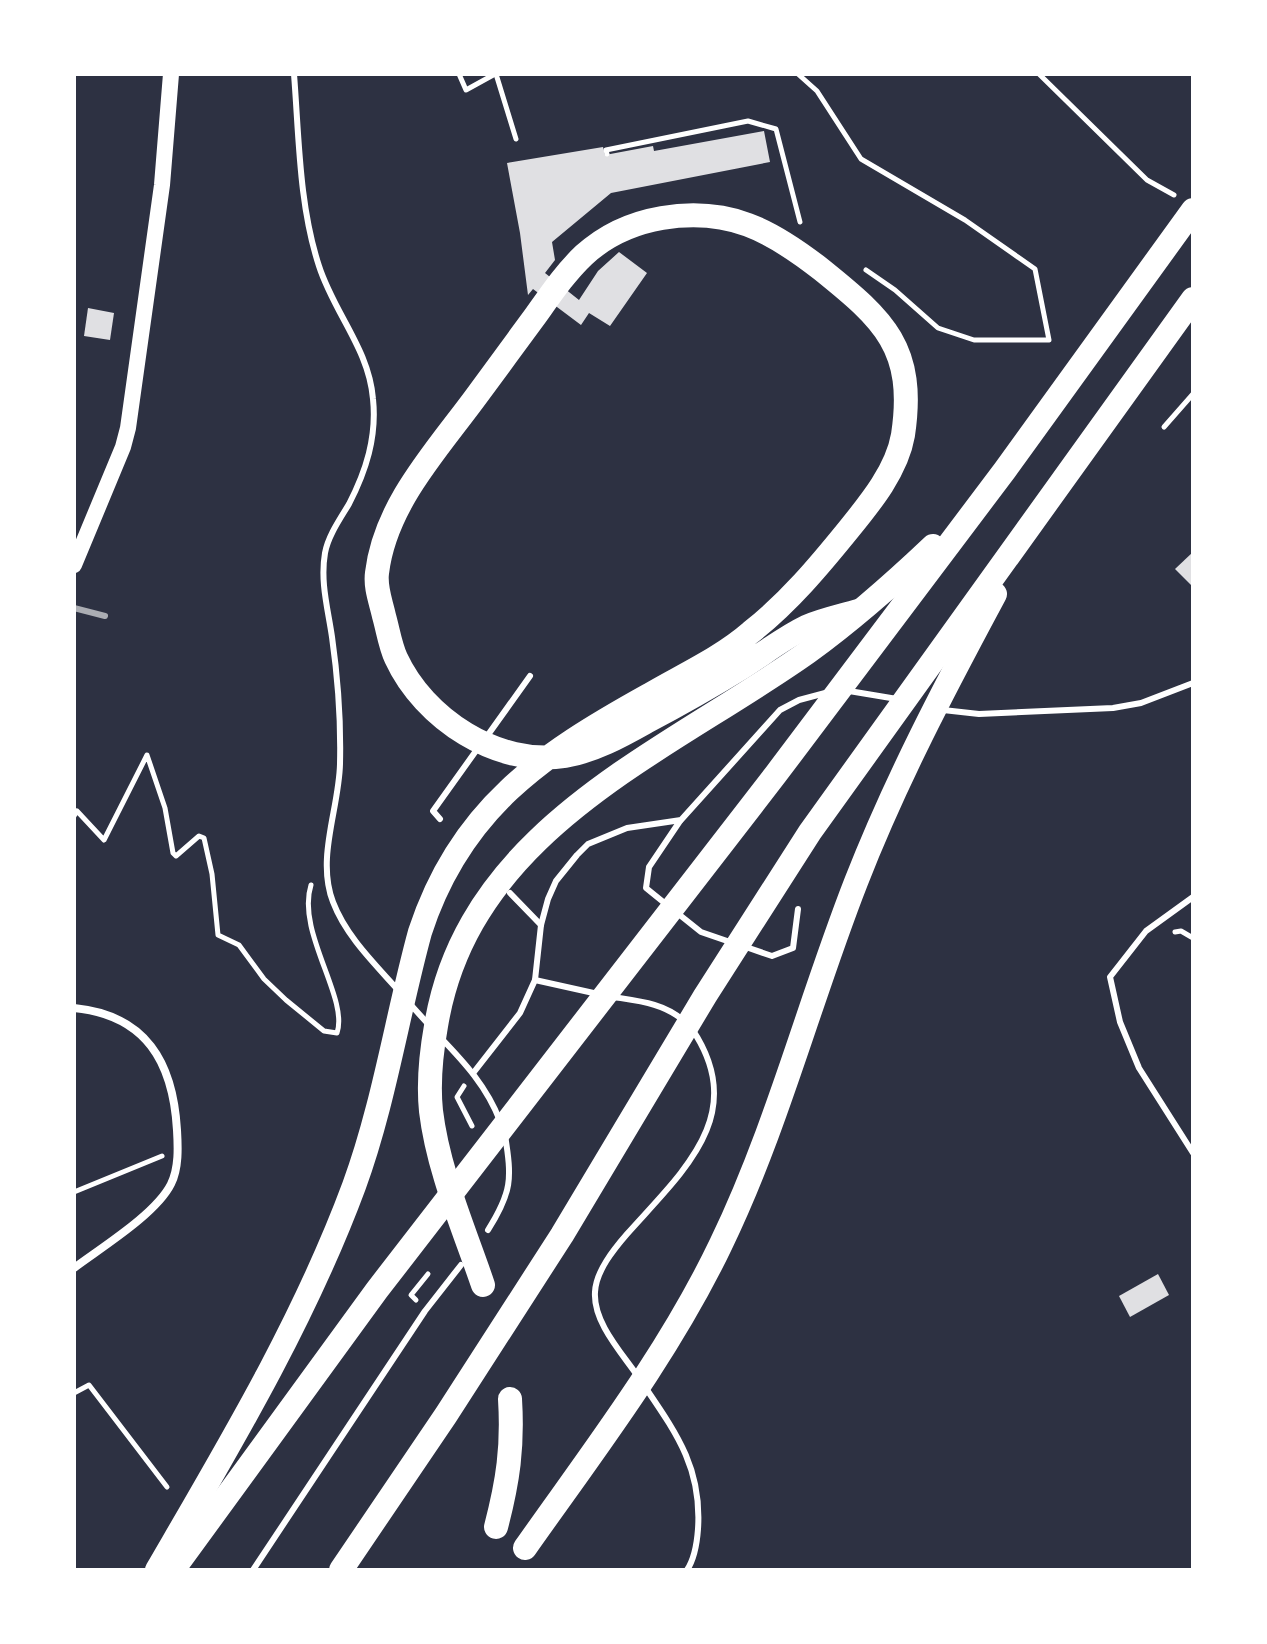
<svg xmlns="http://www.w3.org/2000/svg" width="1267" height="1644" viewBox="0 0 1267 1644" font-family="'Source Serif 4',serif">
  <rect width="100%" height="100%" fill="#2d3142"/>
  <g fill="#e0e0e3">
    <path d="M764,131L770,162L611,193L552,242L555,260L545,273L579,300L598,271L619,252L647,273L610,326L589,313L581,325L533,289L528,295L520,233L507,163L603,147L605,155L653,146L654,151Z"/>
    <path d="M88,308L114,313L110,340L84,336Z"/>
    <path d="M1193,552V587L1175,569Z"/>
    <path d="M1158,1274L1169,1295L1130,1317L1119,1296Z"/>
  </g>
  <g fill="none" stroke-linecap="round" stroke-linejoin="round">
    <g stroke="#fff" stroke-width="5">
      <path d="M459,74L466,90L495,74"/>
      <path d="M496,74L516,139"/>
      <path d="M798,74L817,91L861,159L965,220L1035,269L1049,340H974L938,328L895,290L866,270"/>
      <path d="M1039,74L1147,180L1174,195"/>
      <path d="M607,154L606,150L748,121L776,129L800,222"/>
      <path d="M1164,427L1193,394"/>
      <path d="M74,816L77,811L104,840L147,755L165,808L173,853L176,856L199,836L204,838L212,874L218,935L239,945L264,979L286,1000L324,1031L337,1033C349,998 296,932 311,885"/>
      <path d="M1175,932L1181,931L1193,938"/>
      <path d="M464,1086L457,1097L472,1126"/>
      <path d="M74,1192L162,1156"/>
      <path d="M416,1300L411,1295L428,1274"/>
      <path d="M74,1393L89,1385L167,1487"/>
    </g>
    <g stroke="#fff" stroke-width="6">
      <path d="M294,74C299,137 299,205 319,266C334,313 369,349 373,399C377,437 366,471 349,504C340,519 328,536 325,553C320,582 328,609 332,637C338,679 341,722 340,764C339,809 316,858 333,902C346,936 374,963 398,990"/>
      <path d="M849,691L897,699"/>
      <path d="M943,710L979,714L1113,708L1141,703L1193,683"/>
      <path d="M485,739L530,676"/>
      <path d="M440,819L433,811L478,748"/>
      <path d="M510,893L541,925"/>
      <path d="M1193,897L1146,931L1110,977L1120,1022L1139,1068L1193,1153"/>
      <path d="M667,905L646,888L649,867L680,821"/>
      <path d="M676,912L701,932L733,943"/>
      <path d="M743,946L772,956L793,948L798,909"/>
      <path d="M535,980L598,994"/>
      <path d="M613,997C639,1001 664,1003 684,1021"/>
      <path d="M410,1004L429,1025"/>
      <path d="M440,1037C465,1063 487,1087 500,1121"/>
      <path d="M474,1072L520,1013L535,980L541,925L548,899L556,881L577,855L588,844L627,828L681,820L780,710L799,700L829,692"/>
      <path d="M488,1230C512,1192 512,1179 505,1135"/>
      <path d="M639,1378C623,1354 593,1323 595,1292C596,1271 614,1249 627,1234C682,1172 750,1115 692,1029"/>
      <path d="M645,1387C677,1434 702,1469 698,1529C697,1543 695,1558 687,1570"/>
      <path d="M253,1570L425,1311L461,1265"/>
    </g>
    <path stroke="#fff" stroke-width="8" d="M74,1008C146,1015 173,1062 177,1130C178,1147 179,1168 171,1184C156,1214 102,1247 74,1268"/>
    <path stroke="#fff" stroke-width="16" d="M74,565L123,447L128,428L162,185L171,74"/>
    <g stroke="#fff" stroke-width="24">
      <path d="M483,1285C464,1229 438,1170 431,1111C428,1082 431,1054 436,1026C468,829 664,754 808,652C852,620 894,583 933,546"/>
      <path d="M496,1527C508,1481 513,1447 510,1399"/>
      <path d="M525,1548C594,1450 669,1353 721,1244C777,1128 809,1002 856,882C895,782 944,689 995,594"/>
      <path d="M157,1570C229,1446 304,1321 354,1186C384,1104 397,1016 420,932C460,809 541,755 649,695C683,675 721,658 751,632C789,602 819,566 849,529C871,502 897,470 903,435C916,348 884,320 822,270C771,230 729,207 662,218C633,223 606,235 584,255C565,273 551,294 536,315C517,341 497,368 478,394C438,449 385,504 377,573C375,588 381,602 384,616C388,630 390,645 396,658C424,719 498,767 565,756C594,751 621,736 646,722C678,705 710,687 741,668C762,655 783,638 806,627C822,620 841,616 858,611"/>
      <path d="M173,1570L377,1290L776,774L1005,470L1193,210"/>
      <path d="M341,1570L446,1415L562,1235L705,996L810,832L1193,299"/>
    </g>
    <path stroke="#abadb3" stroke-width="6" d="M74,608L105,616"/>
  </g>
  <rect width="1267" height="1644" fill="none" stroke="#ffffff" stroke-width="152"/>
</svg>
